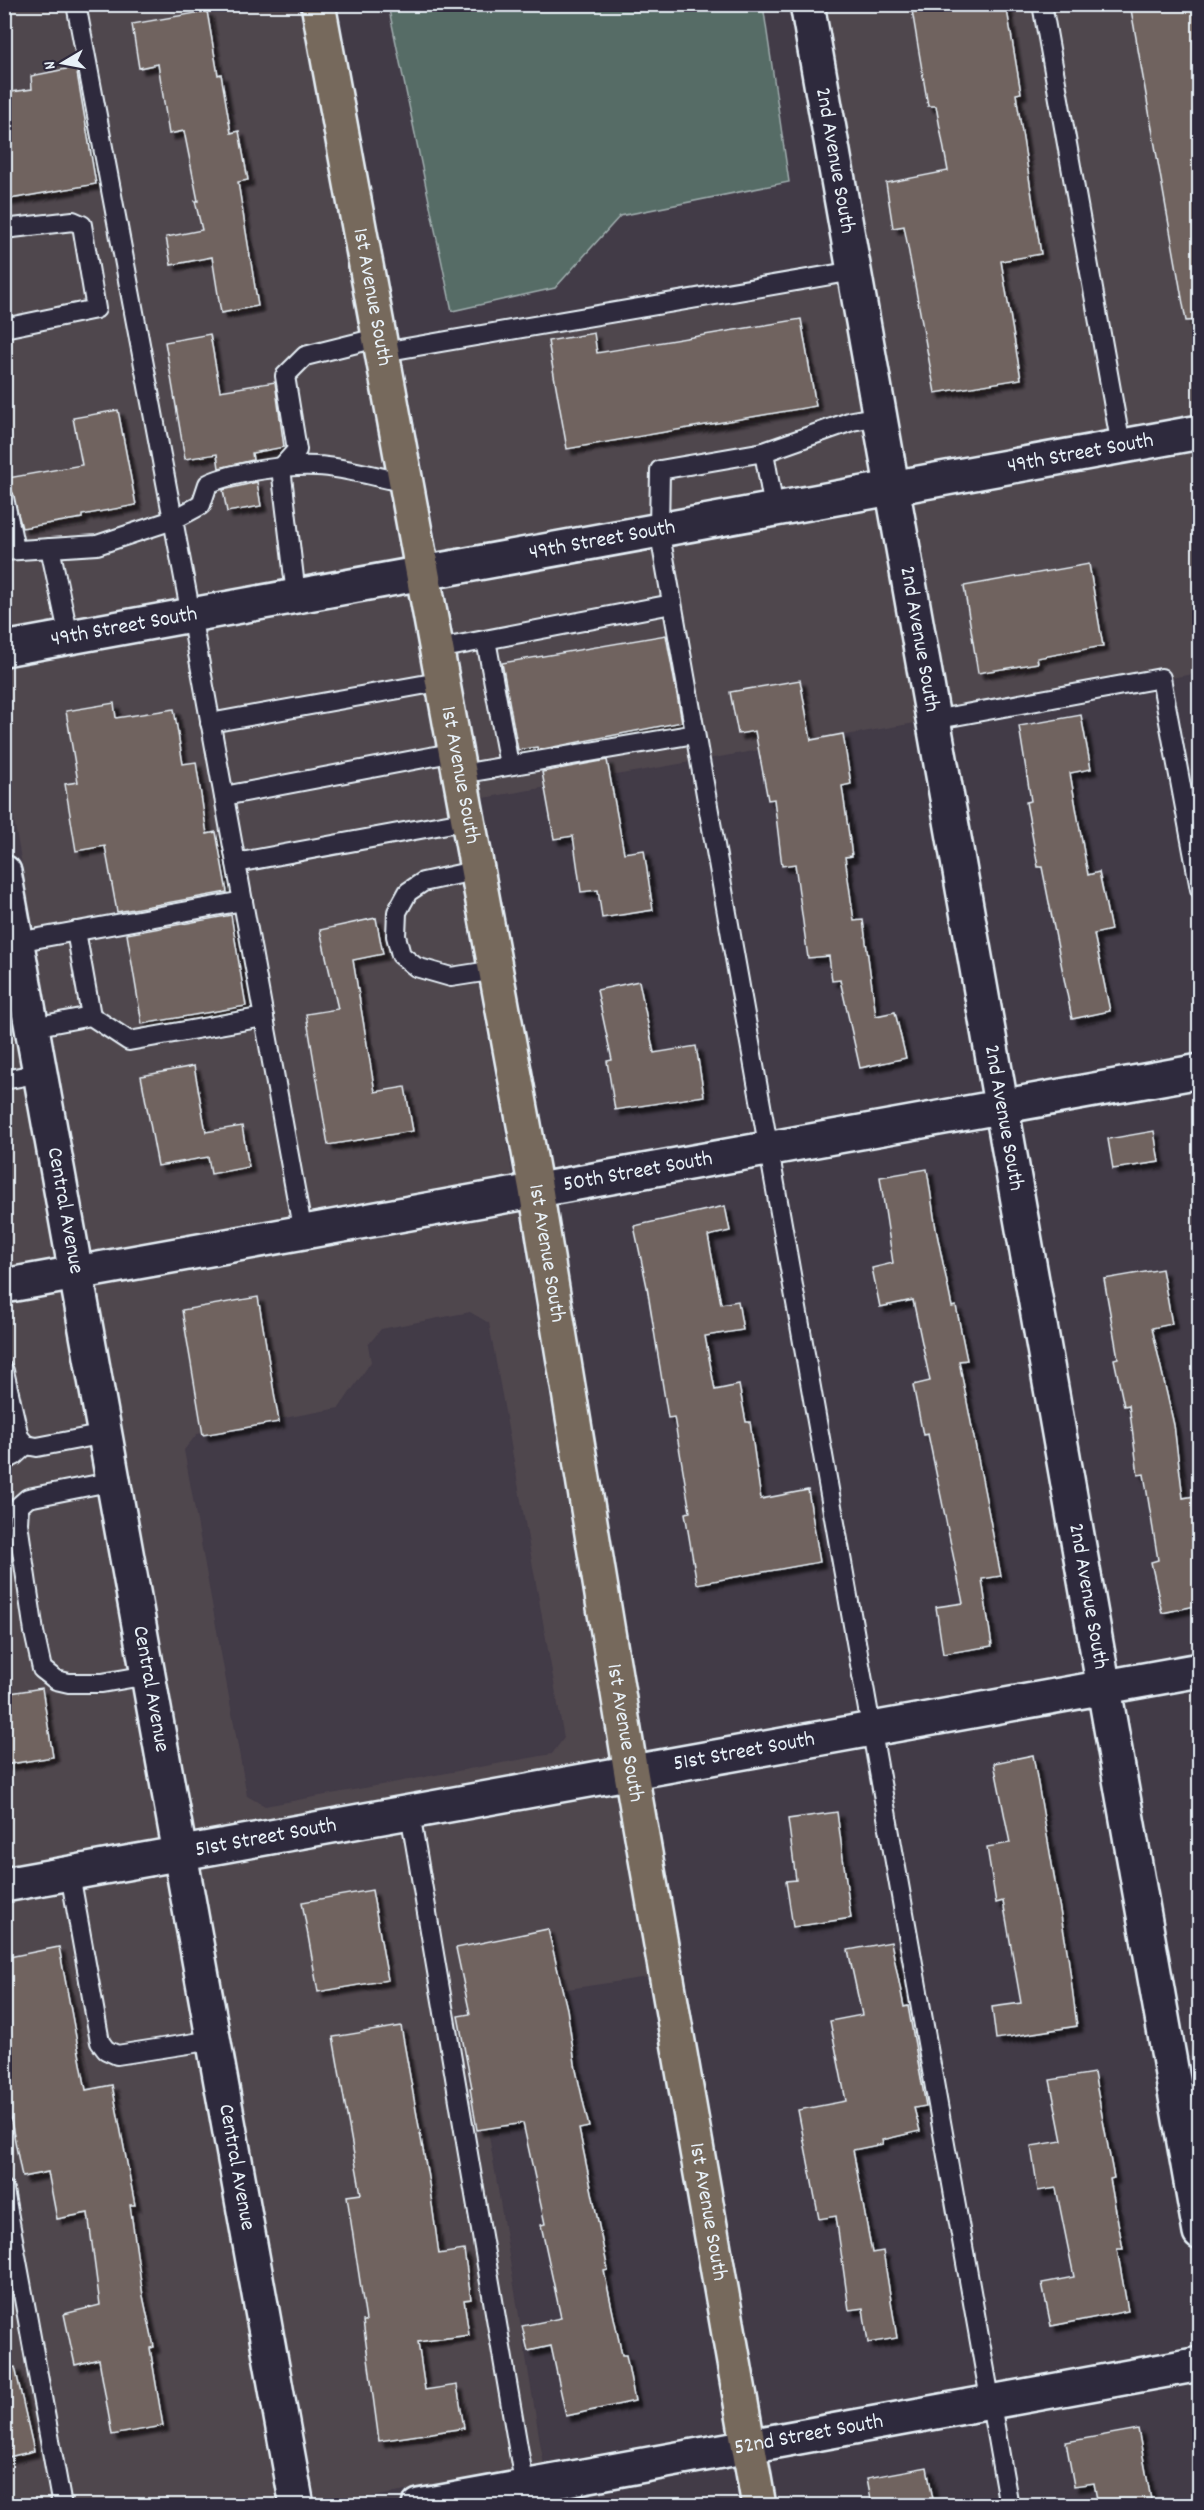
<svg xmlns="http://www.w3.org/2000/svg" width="1204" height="2510" viewBox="0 0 1204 2510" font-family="Dekko,sans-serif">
  <defs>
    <filter id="shadow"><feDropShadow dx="5.5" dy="5.5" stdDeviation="1.5" flood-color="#0009"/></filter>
  </defs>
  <rect width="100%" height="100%" fill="#423b47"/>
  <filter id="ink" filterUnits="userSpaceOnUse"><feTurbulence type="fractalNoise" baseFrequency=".0167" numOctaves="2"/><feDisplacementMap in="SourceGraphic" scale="12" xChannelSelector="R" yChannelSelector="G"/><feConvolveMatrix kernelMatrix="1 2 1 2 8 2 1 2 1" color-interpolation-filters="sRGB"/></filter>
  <g filter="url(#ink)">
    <g fill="#50474e" fill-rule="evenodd">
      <path d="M5,5H299L403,560L5,632Z"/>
      <path d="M826,5H1199V415L908,468Z"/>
      <path d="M835,265L871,475L439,553L401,348Z"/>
      <path d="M1199,448V673L951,717L913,500Z"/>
      <path d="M877,507L915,723L483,798L445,585Z"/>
      <path d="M408,592L513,1178L92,1254L5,770L4,665Z"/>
      <path d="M4,977L56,1261L4,1270Z"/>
      <path d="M519,1210L610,1761L196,1836L97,1286ZM470,1312L489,1323L564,1738L552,1754L265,1806L247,1796L184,1450L197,1434L339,1408L371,1362L368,1345L381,1329Z"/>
      <path d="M61,1293L160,1842L5,1869V1303Z"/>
      <path d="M615,1793L648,1977L467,2004L544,2466L328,2505H316L201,1868Z"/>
      <path d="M165,1874L279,2505L5,2506V1902Z"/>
    </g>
    <path fill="#576c66" stroke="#a0aeaf" stroke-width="1.5" d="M388,5H763L789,182L620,216L555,288L452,311Z"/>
    <g fill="#6f635e" stroke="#e8f1f8" stroke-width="1.5" filter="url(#shadow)">
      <path d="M911,4H1006L1021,93L1016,94L1041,254L1001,261L1021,379L935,393L904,226L893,228L886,183L948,171L936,106H928Z"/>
      <path d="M1130,4H1200V320L1186,321Z"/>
      <path d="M207,11L218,75L221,74L231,133L239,131L248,180L238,182L258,306L221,313L212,257L171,265L166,237L202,230L195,201H198L184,131L169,134L158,64L139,68L132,24Z"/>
      <path d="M76,67L96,184L4,200V93L32,89L31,76Z"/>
      <path d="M801,319L816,406L567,449L548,341L594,333L597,353Z"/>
      <path d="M210,334L220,391L275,382L284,447L252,453L253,460L219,468L217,454L185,459L165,342Z"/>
      <path d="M118,410L136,505L82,515V518L22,528L8,478L82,465L73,418Z"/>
      <path d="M257,482L261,506L227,512L223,490Z"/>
      <path d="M1089,564L1103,646L1037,658L1038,663L978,673L964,586Z"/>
      <path d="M666,635L682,722L538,750L537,747L518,750L502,663Z"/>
      <path d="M800,680L811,740L843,734L851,784L842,786L852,856L845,857L854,921L863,920L876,1016L895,1012L906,1058L860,1068L840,980L832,981L829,956L808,958L795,864L782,866L774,799L768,800L755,731L738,734L730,692Z"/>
      <path d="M114,703L116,718L174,709L183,764L196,762L207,834L216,832L227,892L117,912L105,846L76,851L65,784L78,782L66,711Z"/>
      <path d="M1081,715L1091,769L1070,773L1088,875L1099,872L1111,930L1094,934L1110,1011L1072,1019L1042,867H1038L1026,802L1031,801L1019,726Z"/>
      <path d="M607,760L624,853L644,850L653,910L602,918L598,890L581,892L573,836L554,839L542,772Z"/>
      <path d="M231,915L246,1006L142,1024L127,934Z"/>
      <path d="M376,918L383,954L353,960L375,1092L405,1087L413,1131L328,1145L306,1014L338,1009L320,930Z"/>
      <path d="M639,981L654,1053L696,1046L704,1096L615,1110L607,1061L612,1060L597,990Z"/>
      <path d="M194,1066L206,1132L242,1126L249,1167L211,1174L208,1157L158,1166L141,1076Z"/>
      <path d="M1154,1131L1159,1162L1113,1169L1108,1139Z"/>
      <path d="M927,1169L936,1229L952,1307L956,1306L967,1360L959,1361L1001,1576L982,1579L992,1646L943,1654L936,1607L963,1603L928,1434L923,1435L913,1385L930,1381L913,1300L880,1307L872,1268L893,1263L880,1177Z"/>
      <path d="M725,1206L730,1231L708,1236L721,1304L738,1301L743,1330L705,1336L715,1390L739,1385L746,1422H750L761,1499L808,1490L820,1562L697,1584L685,1513L690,1512L674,1417L668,1418L647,1287L634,1226Z"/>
      <path d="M1162,1269L1172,1324L1152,1328L1174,1425L1183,1498L1200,1495V1605L1162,1613L1151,1562L1158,1560L1144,1474L1138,1475L1129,1405L1124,1406L1114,1359L1118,1358L1104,1279Z"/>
      <path d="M258,1297L279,1422L203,1435L182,1310Z"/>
      <path d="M42,1688L53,1757L4,1765V1694Z"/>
      <path d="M1033,1755L1068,1956L1077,2026L996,2039L992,2007L1021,2003L1003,1901L996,1903L987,1847L1010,1843L994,1763Z"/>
      <path d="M837,1812L851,1918L793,1927L786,1881L796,1880L788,1819Z"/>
      <path d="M372,1890L388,1980L318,1992L302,1902Z"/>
      <path d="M548,1929L567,2009L576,2070L589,2127L579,2129L608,2270L604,2271L622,2355H626L635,2401L566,2416L551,2346L528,2351L522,2326L561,2318L541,2225L545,2224L523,2123L477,2130L470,2088H472L458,2016L470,2014L456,1948Z"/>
      <path d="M891,1942L904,2007L908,2006L926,2106L914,2108L920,2131L882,2140L883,2144L853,2150L872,2253L883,2251L897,2338L868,2343L863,2308L849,2310L836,2216L819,2219L798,2110L846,2101L830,2021L862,2015L848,1950Z"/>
      <path d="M59,1947L86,2090L112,2085L135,2205H130L143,2296L154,2347L150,2348L163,2426L112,2435L99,2359L75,2365L64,2314L100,2305L88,2213L57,2219L48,2172L22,2177L4,2085V1958Z"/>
      <path d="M401,2026L429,2183L439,2254L464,2250L471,2299L464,2300L469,2335L418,2342L425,2390L457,2385L464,2428L379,2441L363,2321H366L347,2196L361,2194L333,2037Z"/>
      <path d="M1094,2073L1114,2178L1110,2179L1123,2249H1117L1128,2311L1051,2326L1042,2283L1074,2277L1056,2188L1038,2191L1031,2146L1062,2141L1050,2080Z"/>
      <path d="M15,2367L34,2451L4,2458V2369Z"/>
      <path d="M1138,2429L1152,2505H1098L1094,2483L1074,2486L1066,2442Z"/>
      <path d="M927,2467L934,2505H872L867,2478Z"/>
    </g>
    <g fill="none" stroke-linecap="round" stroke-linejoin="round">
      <defs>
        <g id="lane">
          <path d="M76,4L191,615L303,1233"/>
          <path d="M1042,4L1121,446"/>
          <path d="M4,229L73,221L82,225L96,309L4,328"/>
          <path d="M383,352L854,271"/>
          <path d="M764,452L852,421L880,416"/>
          <path d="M4,498L15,549"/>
          <path d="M774,509L764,452L660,470L659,529L1009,2506"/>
          <path d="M50,548L69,637"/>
          <path d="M4,551L97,545L173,520L201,505L208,484C232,472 290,464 317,466C345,467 379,478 407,483"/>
          <path d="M296,595L281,468L297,450L285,376L305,356L381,337"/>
          <path d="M486,640L509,765"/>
          <path d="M438,649L672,604"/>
          <path d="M933,720L1161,678L1200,889"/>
          <path d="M210,723L444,681"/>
          <path d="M461,774L695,734"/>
          <path d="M224,796L456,752"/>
          <path d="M236,863L469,820"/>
          <path d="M478,870L423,882L408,892L397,912L396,936L401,955L416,967L451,977L496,970"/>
          <path d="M76,931L91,1016"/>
          <path d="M17,942L243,901"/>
          <path d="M33,1027L91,1016L129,1041L264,1017"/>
          <path d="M4,1080L41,1073"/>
          <path d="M4,1371L19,1437L26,1445L37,1447L105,1434"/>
          <path d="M4,1461L14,1456L26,1445"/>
          <path d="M114,1481L28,1498L19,1506L18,1523L34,1632L42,1669L56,1680L69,1683H102L148,1675"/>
          <path d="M410,1813L528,2506"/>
          <path d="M70,1874L100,2042L106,2050L117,2055L214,2040"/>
          <path d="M4,2190L62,2506"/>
        </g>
        <g id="street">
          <path id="s1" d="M807,4L1200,2233"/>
          <path id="s2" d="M4,1286L1200,1071"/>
          <path id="s3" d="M4,1885L1200,1670"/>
          <path id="s4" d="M419,2506L1200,2364"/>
        </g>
        <g id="secondary">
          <path id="s5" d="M4,649L1200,432"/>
          <path id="s6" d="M4,872L297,2506"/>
        </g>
        <g id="primary">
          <path id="s7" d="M318,4L536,1190L631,1773L759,2506"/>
        </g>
      </defs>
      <use href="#lane" stroke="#e8f1f8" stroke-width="22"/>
      <use href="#street" stroke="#e8f1f8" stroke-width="38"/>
      <use href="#secondary" stroke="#e8f1f8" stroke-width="38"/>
      <use href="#primary" stroke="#e8f1f8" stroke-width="38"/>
      <use href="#lane" stroke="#2f2a3d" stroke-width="18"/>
      <use href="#street" stroke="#2f2a3d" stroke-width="33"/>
      <use href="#secondary" stroke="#2f2a3d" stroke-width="33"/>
      <use href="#primary" stroke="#76695c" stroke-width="33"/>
    </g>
  </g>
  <g text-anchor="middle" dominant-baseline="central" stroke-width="4.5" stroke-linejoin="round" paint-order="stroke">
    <g font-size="22" fill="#e8f1f8" stroke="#2f2a3d">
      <text stroke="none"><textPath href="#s1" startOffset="159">2nd Avenue South</textPath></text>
      <text stroke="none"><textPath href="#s7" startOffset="298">1st Avenue South</textPath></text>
      <text stroke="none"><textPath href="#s5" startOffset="1094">49th Street South</textPath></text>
      <text stroke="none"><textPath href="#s5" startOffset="608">49th Street South</textPath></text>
      <text stroke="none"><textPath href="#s5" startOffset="122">49th Street South</textPath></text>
      <text stroke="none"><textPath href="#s1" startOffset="645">2nd Avenue South</textPath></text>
      <text stroke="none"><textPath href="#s7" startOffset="784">1st Avenue South</textPath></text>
      <text stroke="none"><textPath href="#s1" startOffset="1131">2nd Avenue South</textPath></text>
      <text stroke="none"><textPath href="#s2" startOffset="644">50th Street South</textPath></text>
      <text stroke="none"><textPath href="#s6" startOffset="344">Central Avenue</textPath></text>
      <text stroke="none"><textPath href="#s7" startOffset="1270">1st Avenue South</textPath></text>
      <text stroke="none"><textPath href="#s1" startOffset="1617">2nd Avenue South</textPath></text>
      <text stroke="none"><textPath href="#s6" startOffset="830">Central Avenue</textPath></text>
      <text stroke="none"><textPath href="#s7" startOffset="1756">1st Avenue South</textPath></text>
      <text stroke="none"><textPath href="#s3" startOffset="752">51st Street South</textPath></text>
      <text stroke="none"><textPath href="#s3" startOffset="266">51st Street South</textPath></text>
      <text stroke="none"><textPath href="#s6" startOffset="1316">Central Avenue</textPath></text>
      <text stroke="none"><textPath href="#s7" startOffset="2242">1st Avenue South</textPath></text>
      <text stroke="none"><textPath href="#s4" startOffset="396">52nd Street South</textPath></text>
    </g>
  </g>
  <rect width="1204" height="2510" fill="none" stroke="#2f2a3d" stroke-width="24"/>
  <rect x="12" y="12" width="1180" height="2486" fill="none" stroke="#e8f1f8" stroke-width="2" filter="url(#ink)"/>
  <g transform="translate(63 63) rotate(260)" stroke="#2f2a3d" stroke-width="4.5" paint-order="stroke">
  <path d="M0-4.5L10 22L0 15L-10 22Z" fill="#e8f1f8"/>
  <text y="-9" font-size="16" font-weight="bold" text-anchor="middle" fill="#e8f1f8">N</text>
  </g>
</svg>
